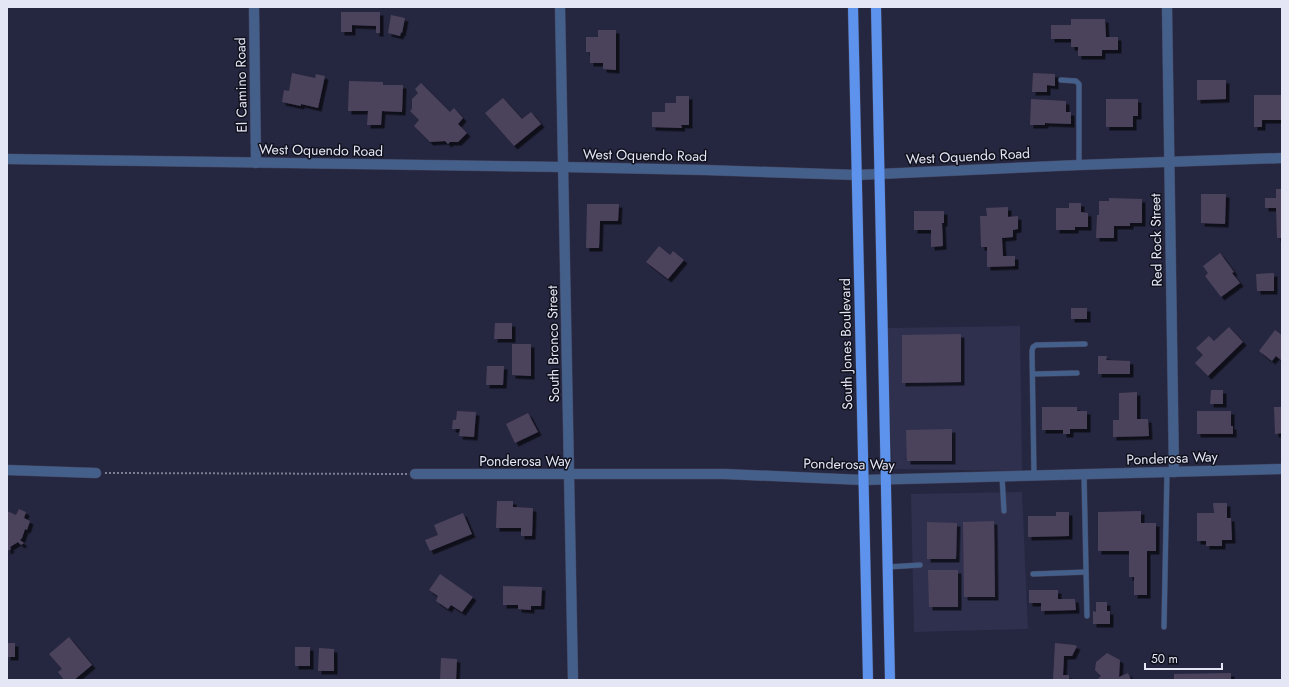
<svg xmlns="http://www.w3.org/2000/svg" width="1289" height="687" viewBox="0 0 1289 687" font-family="Jost,sans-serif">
  <defs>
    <filter id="shadow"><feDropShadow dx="3.5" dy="3.5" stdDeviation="0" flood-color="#0009"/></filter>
  </defs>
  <rect width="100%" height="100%" fill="#25263f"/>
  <g fill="#2f304e">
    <path d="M1020,326L1022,471L892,469L887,328Z"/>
    <path d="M1022,492L1028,629L914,632L911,494Z"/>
  </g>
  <g fill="#4c425c" filter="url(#shadow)">
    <path d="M341,12H380V33H376V26L352,25V32H341Z"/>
    <path d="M391,15L405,18L402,33L401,32L400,36L388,33Z"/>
    <path d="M1071,19H1105L1106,37H1118V50H1102V56H1078V47H1071V39H1051V25H1071Z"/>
    <path d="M598,30H616V70L603,69V63H590V52H586V37H598Z"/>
    <path d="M292,73L315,78L316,74L325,76L318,108L301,104V106L282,102L284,90L289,91Z"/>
    <path d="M1033,73L1055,74V86L1047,85V92H1032Z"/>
    <path d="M1197,80H1226V99L1197,100Z"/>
    <path d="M349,81L383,82V85H403L402,112L382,111L381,125H367L368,111H348Z"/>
    <path d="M421,83L450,112L454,108L463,118L458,124L467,133L458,142H450L448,144L445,141L430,142L414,126L419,120L410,111L412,109V99L418,93L415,89Z"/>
    <path d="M1254,95H1282V120H1262V127H1254Z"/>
    <path d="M676,96H689V125H681L682,128L652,127V112H665V103H676Z"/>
    <path d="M503,98L522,119L531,112L541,124L514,146L485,113Z"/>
    <path d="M1031,99L1066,101V112H1071V124L1045,123V125H1030Z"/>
    <path d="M1106,99H1138V116H1133V127H1106Z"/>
    <path d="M1276,189H1282V238H1277L1276,208H1265V198H1276Z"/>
    <path d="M1201,194H1226L1225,224L1201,223Z"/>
    <path d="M1109,198L1142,199V223H1130V226H1114V238H1096L1097,215H1099V201H1109Z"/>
    <path d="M1069,203H1081V212L1088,213V227H1075V230H1056V208H1069Z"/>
    <path d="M587,204H619L618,221H600L599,248H586Z"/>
    <path d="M1008,207V217L1018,216V229L1013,230V237L1002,238L1003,256H1015V266L987,267V247H981L980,216H987L986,208Z"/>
    <path d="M914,211H944V223H942L943,246L931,247V230H914Z"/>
    <path d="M659,246L670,255L673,251L684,260L668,279L646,262Z"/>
    <path d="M1220,253L1234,272L1232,273L1240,283L1221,297L1205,276L1208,273L1203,266Z"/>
    <path d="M1274,273V291H1257L1256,274Z"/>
    <rect x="1071" y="308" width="16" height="11"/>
    <path d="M495,323H512V339H494Z"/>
    <path d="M1229,327L1243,342L1208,376L1195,363L1203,355L1196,348L1209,336L1214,341Z"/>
    <path d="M1275,330L1282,335V361L1276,356L1272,361L1259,351Z"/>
    <path d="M961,334V382L902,383V335Z"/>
    <path d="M512,344H531V376L512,375Z"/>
    <path d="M1098,356H1107L1106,360L1130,361V374H1098Z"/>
    <path d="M487,366H504L503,385H486Z"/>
    <path d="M1211,390H1223V404H1210Z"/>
    <path d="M1137,392V419H1148L1149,436L1113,437V420H1119V393Z"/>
    <path d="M1042,407H1077V411H1087V429H1070V434H1063V430H1042Z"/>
    <path d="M1274,407H1282V433L1275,434Z"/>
    <path d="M457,411L476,412L474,437L459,436L460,429H452L453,420H456Z"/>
    <path d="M1197,411H1231V426H1233V434H1197Z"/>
    <path d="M528,413L538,432L515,443L506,424Z"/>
    <path d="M952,429V461H907L906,430Z"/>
    <path d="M497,501H513V507L533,508L532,536H521V528H496Z"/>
    <path d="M1213,503H1227V518H1231L1232,540H1222V546H1206V541H1197V513H1214Z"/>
    <path d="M19,509L26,512L24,518L30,521L27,530L25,529L22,538L20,540L24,543L21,545L18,542L10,547L11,549L7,551V511L16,515Z"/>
    <path d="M1141,511V523H1156V551H1147V595H1134V577H1129V551H1098V512Z"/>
    <path d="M1056,512H1069V536L1028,537V516H1056Z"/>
    <path d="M463,513L472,534L430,551L425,540L438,535L434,525Z"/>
    <path d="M994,521L995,597H964L963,522Z"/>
    <path d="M927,522L957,523L956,559H927Z"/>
    <path d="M928,570H958V607H929Z"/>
    <path d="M440,574L473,597L462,612L451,605L448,609L436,601L438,596L429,590Z"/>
    <path d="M503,586L542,587L541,606H531V610L518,609V605H503Z"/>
    <path d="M1029,590H1058V599H1075L1076,610L1041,611V603H1029Z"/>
    <path d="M1096,602H1107V611H1110V624H1093V611L1096,612Z"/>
    <path d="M69,637L92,665L74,680H64L58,672L62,669L49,654Z"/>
    <rect x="7" y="643" width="8" height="14"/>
    <path d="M1055,643L1074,645L1077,646L1072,656H1064L1063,675H1069V680H1053Z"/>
    <rect x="295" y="647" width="15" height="19"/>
    <path d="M319,648L334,649V671H318Z"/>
    <path d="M1107,653L1120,660L1119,677L1128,673L1131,680H1097L1101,676L1095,670L1096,662Z"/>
    <path d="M441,658L457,659L456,680H440Z"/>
    <path d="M1231,673V680H1174V674Z"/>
  </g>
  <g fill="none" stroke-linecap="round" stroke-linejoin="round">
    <defs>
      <g id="service">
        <path d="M1061,80L1076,81L1079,84V165"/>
        <path d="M1033,374L1077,373"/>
        <path d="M1084,474L1087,616"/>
        <path d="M1034,475L1032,351L1033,347L1036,345L1085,344"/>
        <path d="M1002,476L1004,511"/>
        <path d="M888,567L920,565"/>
        <path d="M1033,574L1086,572"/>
        <path d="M1164,627L1167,472"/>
      </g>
      <g id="minor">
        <path d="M254,7L256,163"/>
        <path d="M560,7L573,680"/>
        <path d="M1167,7L1174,472"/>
        <path d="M7,470L96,473"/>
        <path d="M415,474H725L863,480L1282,469"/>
      </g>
      <path id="tertiary" d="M7,159L563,167L705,170L857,175L1079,165L1282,158"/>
      <g id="primary">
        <path d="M853,7L868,680"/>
        <path d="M876,7L890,680"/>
      </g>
    </defs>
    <use href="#service" stroke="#404159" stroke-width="6"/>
    <use href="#minor" stroke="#404159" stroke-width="11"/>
    <use href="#tertiary" stroke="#404159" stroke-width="11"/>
    <use href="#primary" stroke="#404159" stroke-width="11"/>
    <path stroke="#7d7e93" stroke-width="2" stroke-dasharray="2 2" stroke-linecap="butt" d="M105,473L407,474"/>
    <use href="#service" stroke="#455f8b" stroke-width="5"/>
    <use href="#minor" stroke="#455f8b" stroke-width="10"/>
    <use href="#tertiary" stroke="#455f8b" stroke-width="10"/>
    <use href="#primary" stroke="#5e93ed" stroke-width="10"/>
  </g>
  <g text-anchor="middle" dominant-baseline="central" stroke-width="3" stroke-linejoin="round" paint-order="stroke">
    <g font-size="14" fill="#e4e6f6" stroke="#10111c">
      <text transform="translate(241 85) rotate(-91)">El Camino Road</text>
      <text transform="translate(321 150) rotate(1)">West Oquendo Road</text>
      <text transform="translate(645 155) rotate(1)">West Oquendo Road</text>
      <text transform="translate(968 156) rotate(-3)">West Oquendo Road</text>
      <text transform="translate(1156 240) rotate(-91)">Red Rock Street</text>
      <text transform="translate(553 344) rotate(-91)">South Bronco Street</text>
      <text transform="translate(846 344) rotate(-91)">South Jones Boulevard</text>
      <text transform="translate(1172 458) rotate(-2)">Ponderosa Way</text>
      <text x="525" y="461">Ponderosa Way</text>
      <text transform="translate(849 464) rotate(1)">Ponderosa Way</text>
    </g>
  </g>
  <rect width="1289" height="687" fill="none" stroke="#e4e6f6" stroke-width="16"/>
  <path d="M1145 663v6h77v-6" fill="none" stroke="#e4e6f6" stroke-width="2"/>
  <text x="1151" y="663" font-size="12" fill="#e4e6f6" stroke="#10111c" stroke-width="3" paint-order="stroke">50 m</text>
</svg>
